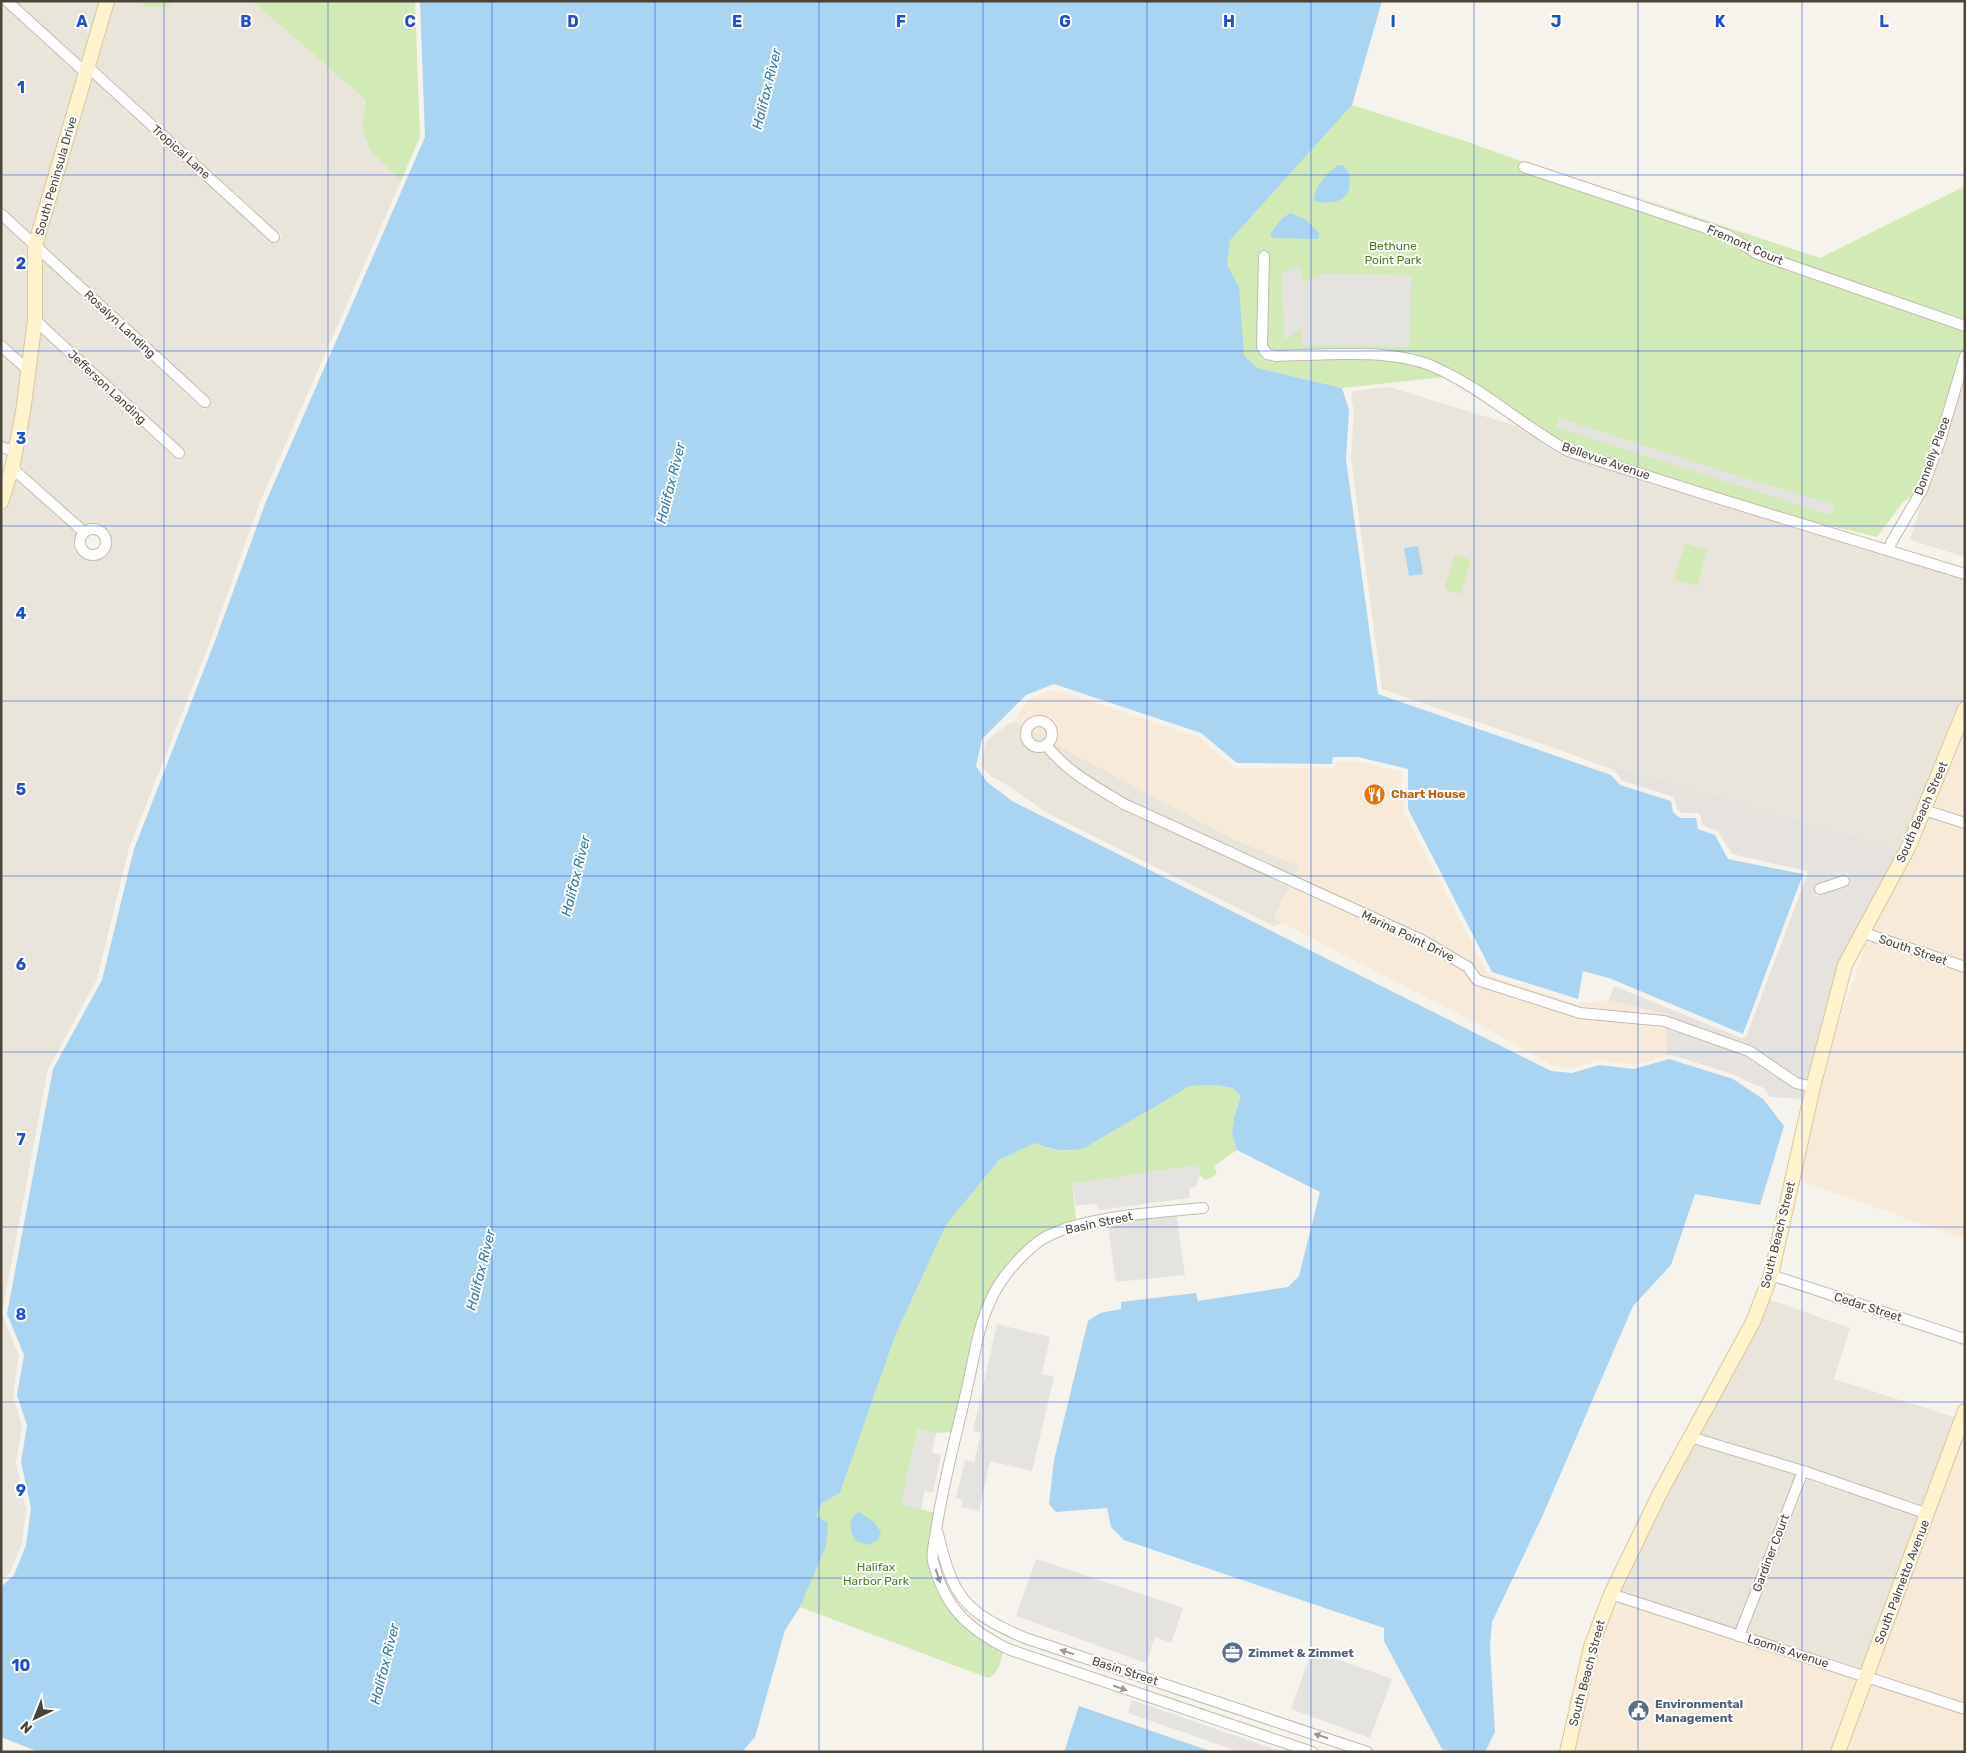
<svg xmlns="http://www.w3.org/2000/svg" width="1966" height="1753" viewBox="0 0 1966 1753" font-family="Rubik,sans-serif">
  <rect width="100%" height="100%" fill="#f6f3ec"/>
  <g fill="#eae5da">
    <path d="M16,1H101L84,63Z"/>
    <path d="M112,1H139L147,7H168L172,1H252L366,100L362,128L370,150L401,181L260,502L211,640L129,848L97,979L48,1069L2,1314L19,1356L13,1395L22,1426L16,1462L26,1509L22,1544L10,1572L1,1581V519L14,478L77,534L74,546L81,557L89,561L100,560L110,550L112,541L110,533L105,527L96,523L85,525L18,465L34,372L36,369L34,368L39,332L178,461L186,452L40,317L41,259L204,410L212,401L42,244L90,77L274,244L282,236L94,64Z"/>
    <path d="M1,4L79,75L33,235L1,206Z"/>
    <path d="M1,222L30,249L29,319L27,321L29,323L24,359L1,338Z"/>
    <path d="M1,354L23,373L11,444L1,442Z"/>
    <path d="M1965,375V557L1910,540L1922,501L1945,442Z"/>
    <path d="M1389,387L1523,428L1544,444L1565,456L1718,505L1965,580V695L1913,822L1898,849L1568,753L1382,689L1351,458L1354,410L1351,400L1352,391Z"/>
    <path d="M1014,722L1235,840L1300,866L1274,916L1282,923L1273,926L1047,813L1004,783L989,775L981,765L986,741L1008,724Z"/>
    <path d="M1768,1299L1850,1328L1834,1379L1957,1418L1923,1505L1698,1434Z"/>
    <path d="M1692,1444L1796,1475L1736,1629L1618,1590Z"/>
    <path d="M1807,1480L1922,1517L1863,1669L1746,1632Z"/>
  </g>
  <g fill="#f7ead8">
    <path d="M1049,691H1061L1198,737L1235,768H1332L1336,766L1337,762L1357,761L1402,772L1401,792L1403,796L1404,812L1488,975L1576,1004L1582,1002L1593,1003L1609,1000L1668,1014V1017L1581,1007L1481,976L1472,961L1418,932L1413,942L1464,971L1475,986L1577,1018L1667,1029V1055L1634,1065L1600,1060L1572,1068L1553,1066L1484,1027L1282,923L1274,917L1299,866L1235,840L1014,722L1020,710L1031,698Z"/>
    <path d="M1965,724V817L1931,806Z"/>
    <path d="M1927,817L1965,829V961L1871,930Z"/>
    <path d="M1867,941L1965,973V1239L1798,1180L1822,1073Z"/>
    <path d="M1965,1427V1703L1873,1673Z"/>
    <path d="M1613,1601L1859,1680L1832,1752H1572L1596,1648Z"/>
    <path d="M1869,1683L1965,1715V1752H1843Z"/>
  </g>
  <g fill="#e6e2dd" fill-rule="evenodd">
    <path d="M1568,753L1899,849L1895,861L1859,925L1809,1081L1799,1078L1751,1045L1668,1017V1014L1609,1000L1614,986L1741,1038L1746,1037L1807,875V871L1732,854L1718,831L1702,825L1701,817L1698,813H1682L1677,809L1674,797L1623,781L1614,770ZM1848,874L1850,884L1816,896L1814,885Z"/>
    <path d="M1667,1029L1746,1056L1793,1088L1807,1092L1805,1099L1770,1097L1764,1088L1744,1080L1735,1075L1672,1055H1667Z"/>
  </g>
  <g fill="#d2eab5">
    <path d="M139,1H172L168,7H147Z"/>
    <path d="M252,1H415L420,137L401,181L370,150L362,128L366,100Z"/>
    <path d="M1352,105L1465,141L1727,235L1758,254L1965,326V356L1922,490L1903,502L1877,537L1720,499L1568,451L1453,376L1342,388L1257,368L1244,355L1227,265L1230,239Z"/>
    <path d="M1601,185L1820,258L1965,186V320L1761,249L1730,230Z"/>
    <path d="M1685,543L1707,550L1697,586L1674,579Z"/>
    <path d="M1455,555L1471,560L1460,594L1444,589Z"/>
    <path d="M1215,1085L1232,1088L1241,1095L1234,1118L1232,1134L1237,1150L1214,1166L1217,1174L1206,1180L1200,1176L1198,1165L1072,1184L1077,1226L1039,1242L989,1304L957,1432L936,1433L918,1429L901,1504L939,1514L932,1559L955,1610L1004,1648C1001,1660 1000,1673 988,1678L800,1607L826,1546L816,1516L822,1503L840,1493L895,1336L946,1225L999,1160L1035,1143L1050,1149L1067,1151L1190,1086Z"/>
  </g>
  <g fill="#e5e3e0">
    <path d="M1300,265L1302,283L1322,274L1411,275L1410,347L1302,345V328L1284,340L1282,273Z"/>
    <path d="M1559,418L1729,473L1835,505L1830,515L1556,427Z"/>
    <path d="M1198,1165L1200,1176L1195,1187L1189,1188L1190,1198L1098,1210L1096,1203L1076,1206L1072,1184Z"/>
    <path d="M1176,1211L1185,1275L1116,1282L1107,1220Z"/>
    <path d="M997,1324L1050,1337L1042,1374L1054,1377L1032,1471L990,1461L979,1511L961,1507L963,1500L956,1498L965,1460L974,1462L981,1433L973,1431Z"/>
    <path d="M918,1429L936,1433L932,1452L941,1455L933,1492L925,1491L921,1509L901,1504Z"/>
    <path d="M1036,1559L1183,1608L1171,1643L1155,1637L1146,1663L1016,1616Z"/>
    <path d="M1312,1650L1392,1679L1370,1738L1291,1709Z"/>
    <path d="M1132,1700L1283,1752H1240L1128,1713Z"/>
  </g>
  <g fill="#a9d4f2">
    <path d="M420,1H1382L1352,105L1230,240L1227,265L1239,287L1244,355L1257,368L1342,388L1349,410L1346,459L1378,694L1611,775L1620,785L1671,801L1673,812L1680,818H1696L1698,829L1715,835L1728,859L1803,874L1743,1034L1609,978L1583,971L1578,999L1492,972L1408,809V769L1358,757H1333L1332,764L1237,763L1201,733L1054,684L1026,695L982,739L976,766L987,782L1012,801L1551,1071L1572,1073L1599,1065L1634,1069L1669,1059L1733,1079L1763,1099L1784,1126L1760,1205L1695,1194L1671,1265L1633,1306L1542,1517L1492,1622L1490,1646L1495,1732L1485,1752H1452L1442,1749L1384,1641V1628L1124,1540L1111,1527L1107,1508L1056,1512L1049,1504L1054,1460L1088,1321L1100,1313L1121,1309V1302L1196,1293L1198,1301L1288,1287L1299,1276L1320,1192L1237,1150L1232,1134L1234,1118L1241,1095L1232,1088L1215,1085L1190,1086L1084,1148C1064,1152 1054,1151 1035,1143L999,1160L946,1225L895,1336L840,1493L822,1503L816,1516L828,1523L826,1546L800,1607L785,1630L755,1737L742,1752H1V1587L14,1575L26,1545L31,1508L21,1462L27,1425L17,1395L24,1355L7,1314L53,1069L102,980L134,849L215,641L265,504L425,137Z"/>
    <path d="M1338,165H1343L1349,173C1349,178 1350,184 1349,189C1346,204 1324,204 1314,201C1314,187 1327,173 1338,165Z"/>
    <path d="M1291,213L1306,220L1319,233V237L1316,239L1273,238L1270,235C1276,226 1281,217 1291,213Z"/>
    <path d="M1418,546L1423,574L1409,576L1404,548Z"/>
    <path d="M859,1512L873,1521L881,1532L878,1540L868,1545L856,1541C849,1530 847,1519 859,1512Z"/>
    <path d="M1079,1706L1213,1752H1064Z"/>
  </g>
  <path fill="#f6f3ec" d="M1,1737L39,1752H1Z"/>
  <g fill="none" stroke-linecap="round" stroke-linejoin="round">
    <defs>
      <g id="street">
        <path d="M7,1L86,73"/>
        <path d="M88,67L274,237"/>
        <path d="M1524,167L1727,235L1758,254L1965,326"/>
        <path d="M1,214L205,402"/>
        <path d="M1264,256L1262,347L1267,354L1276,356C1322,355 1389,348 1432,366C1481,387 1521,425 1568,451L1720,499L1965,574"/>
        <path d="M35,320L179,453"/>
        <path d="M1,346L28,370"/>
        <path d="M1,447L15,451"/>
        <path d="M12,468L84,532"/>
        <circle cx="93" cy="542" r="13"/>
        <path d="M1889,550L1891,543L1922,490L1940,441L1965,356"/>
        <circle cx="1039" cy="734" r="13"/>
        <path d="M1046,745C1068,773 1095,786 1124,804L1422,940L1468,967L1477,980L1580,1013L1664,1021L1749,1051L1796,1083L1813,1087"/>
        <path d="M1924,810L1965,823"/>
        <path d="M1820,889L1844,881"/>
        <path d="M1861,932L1965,967"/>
        <path d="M1203,1208C1160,1212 1072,1217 1038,1242C1018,1258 999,1280 989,1304C978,1328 974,1358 968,1384C957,1433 943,1482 936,1531C935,1540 931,1553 933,1561C944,1607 968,1629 1008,1649L1312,1752"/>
        <path d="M1771,1275L1965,1339"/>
        <path d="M1690,1437L1803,1471L1928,1514"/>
        <path d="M938,1534C953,1598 965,1612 1025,1638L1367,1752"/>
        <path d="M1611,1594L1965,1709"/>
        <path d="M1739,1636L1803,1471"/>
      </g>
      <g id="secondary">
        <path d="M1,502L12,468L23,412L35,320V246L107,1"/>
        <path d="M1567,1752L1591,1647L1611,1594L1660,1493L1753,1322L1771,1275L1813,1087L1845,965L1909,846L1965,709"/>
        <path d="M1838,1752L1965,1411"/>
      </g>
    </defs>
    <use href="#street" stroke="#c2bbae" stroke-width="12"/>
    <use href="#secondary" stroke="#d6c79b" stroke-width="16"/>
    <use href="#street" stroke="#fff" stroke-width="10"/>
    <use href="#secondary" stroke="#fff3cd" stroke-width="14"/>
  </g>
  <defs><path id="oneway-solid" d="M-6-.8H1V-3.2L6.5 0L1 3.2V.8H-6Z" transform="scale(1.25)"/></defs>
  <g fill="#9c9892">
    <use href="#oneway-solid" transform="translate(938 1576) rotate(71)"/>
    <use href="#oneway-solid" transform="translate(1067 1652) rotate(-162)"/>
    <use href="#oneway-solid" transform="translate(1120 1688) rotate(19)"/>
    <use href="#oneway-solid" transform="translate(1321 1736) rotate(-162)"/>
  </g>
  <path fill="none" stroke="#1d4ed8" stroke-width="1" stroke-opacity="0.55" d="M164,1V1752M328,1V1752M492,1V1752M655,1V1752M819,1V1752M983,1V1752M1147,1V1752M1311,1V1752M1474,1V1752M1638,1V1752M1802,1V1752M1,175H1965M1,351H1965M1,526H1965M1,701H1965M1,876H1965M1,1052H1965M1,1227H1965M1,1402H1965M1,1578H1965"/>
  <defs>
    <symbol id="restaurant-disc" viewBox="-11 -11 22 22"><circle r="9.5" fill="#e8710a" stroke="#fff"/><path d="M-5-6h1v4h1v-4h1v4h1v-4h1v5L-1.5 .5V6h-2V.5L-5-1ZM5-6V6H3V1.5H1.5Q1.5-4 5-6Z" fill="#fff"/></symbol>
    <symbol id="office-disc" viewBox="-11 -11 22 22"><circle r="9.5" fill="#5c6f8a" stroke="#fff"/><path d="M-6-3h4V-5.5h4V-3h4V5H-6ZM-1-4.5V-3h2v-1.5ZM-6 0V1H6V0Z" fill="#fff"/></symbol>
    <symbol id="civic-disc" viewBox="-11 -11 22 22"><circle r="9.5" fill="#5c6f8a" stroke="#fff"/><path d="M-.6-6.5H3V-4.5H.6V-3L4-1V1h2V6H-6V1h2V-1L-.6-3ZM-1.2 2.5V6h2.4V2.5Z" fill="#fff"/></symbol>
  </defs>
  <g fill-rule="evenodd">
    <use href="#restaurant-disc" x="1362" y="782" width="25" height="25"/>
    <use href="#office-disc" x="1220" y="1640" width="25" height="25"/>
    <use href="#civic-disc" x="1626" y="1698" width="25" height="25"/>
  </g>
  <g text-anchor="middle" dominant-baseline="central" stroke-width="4" stroke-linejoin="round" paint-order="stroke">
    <g font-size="12" fill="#4b4439" stroke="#fff">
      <text transform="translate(181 152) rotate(42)">Tropical Lane</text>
      <text transform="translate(56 176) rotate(-74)">South Peninsula Drive</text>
      <text transform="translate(1745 245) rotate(24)">Fremont Court</text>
      <text transform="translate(120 324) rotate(43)">Rosalyn Landing</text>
      <text transform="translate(107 387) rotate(43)">Jefferson Landing</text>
      <text transform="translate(1932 456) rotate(-70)">Donnelly Place</text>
      <text transform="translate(1606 461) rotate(19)">Bellevue Avenue</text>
      <text transform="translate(1922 812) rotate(-66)">South Beach Street</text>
      <text transform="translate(1408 936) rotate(26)">Marina Point Drive</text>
      <text transform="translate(1913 950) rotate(19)">South Street</text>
      <text transform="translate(1099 1223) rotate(-12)">Basin Street</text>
      <text transform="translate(1778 1235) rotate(-76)">South Beach Street</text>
      <text transform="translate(1868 1307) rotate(18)">Cedar Street</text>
      <text transform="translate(1771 1553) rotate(-69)">Gardiner Court</text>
      <text transform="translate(1902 1582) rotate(-69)">South Palmetto Avenue</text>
      <text transform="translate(1788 1651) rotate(18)">Loomis Avenue</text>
      <text transform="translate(1125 1671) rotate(18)">Basin Street</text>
      <text transform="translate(1587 1673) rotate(-75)">South Beach Street</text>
    </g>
    <g font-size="12" fill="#4a7f2a" stroke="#fff">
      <text x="1393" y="246">Bethune<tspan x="1393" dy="14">Point Park</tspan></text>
      <text x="876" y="1567">Halifax<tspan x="876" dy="14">Harbor Park</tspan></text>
    </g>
    <g font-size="12" font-weight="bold" fill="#c56008" stroke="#fff" text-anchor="start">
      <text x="1391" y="794">Chart House</text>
    </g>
    <g font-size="12" font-weight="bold" fill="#4e5e75" stroke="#fff" text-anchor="start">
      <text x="1248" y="1653">Zimmet &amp; Zimmet</text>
      <text x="1655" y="1704">Environmental<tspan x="1655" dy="14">Management</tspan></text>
    </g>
    <g font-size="14" font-style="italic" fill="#2e7ab2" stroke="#fff">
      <text transform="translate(767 89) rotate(-76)">Halifax River</text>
      <text transform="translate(671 483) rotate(-76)">Halifax River</text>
      <text transform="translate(576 876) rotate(-76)">Halifax River</text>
      <text transform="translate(481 1270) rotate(-76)">Halifax River</text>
      <text transform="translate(385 1664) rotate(-76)">Halifax River</text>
    </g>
  </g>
  <g font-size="16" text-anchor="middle" font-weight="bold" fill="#1d4ed8" stroke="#fff" stroke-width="4" stroke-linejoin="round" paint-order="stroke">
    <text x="82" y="27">A</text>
    <text x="246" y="27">B</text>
    <text x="410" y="27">C</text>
    <text x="573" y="27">D</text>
    <text x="737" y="27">E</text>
    <text x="901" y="27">F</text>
    <text x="1065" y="27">G</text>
    <text x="1229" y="27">H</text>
    <text x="1393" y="27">I</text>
    <text x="1556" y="27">J</text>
    <text x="1720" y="27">K</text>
    <text x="1884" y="27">L</text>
    <text x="21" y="93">1</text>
    <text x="21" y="269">2</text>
    <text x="21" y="444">3</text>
    <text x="21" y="619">4</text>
    <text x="21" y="795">5</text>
    <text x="21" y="970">6</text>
    <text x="21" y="1145">7</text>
    <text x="21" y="1320">8</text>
    <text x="21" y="1496">9</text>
    <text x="21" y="1671">10</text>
  </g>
  <rect width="1966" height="1753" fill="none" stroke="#4b4439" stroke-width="5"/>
  <g transform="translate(35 1718) rotate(223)" stroke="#ffffff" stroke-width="4" paint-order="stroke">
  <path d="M0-4L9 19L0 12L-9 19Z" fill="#4b4439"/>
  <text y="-8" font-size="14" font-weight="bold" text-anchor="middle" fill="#4b4439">N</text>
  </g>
</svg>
